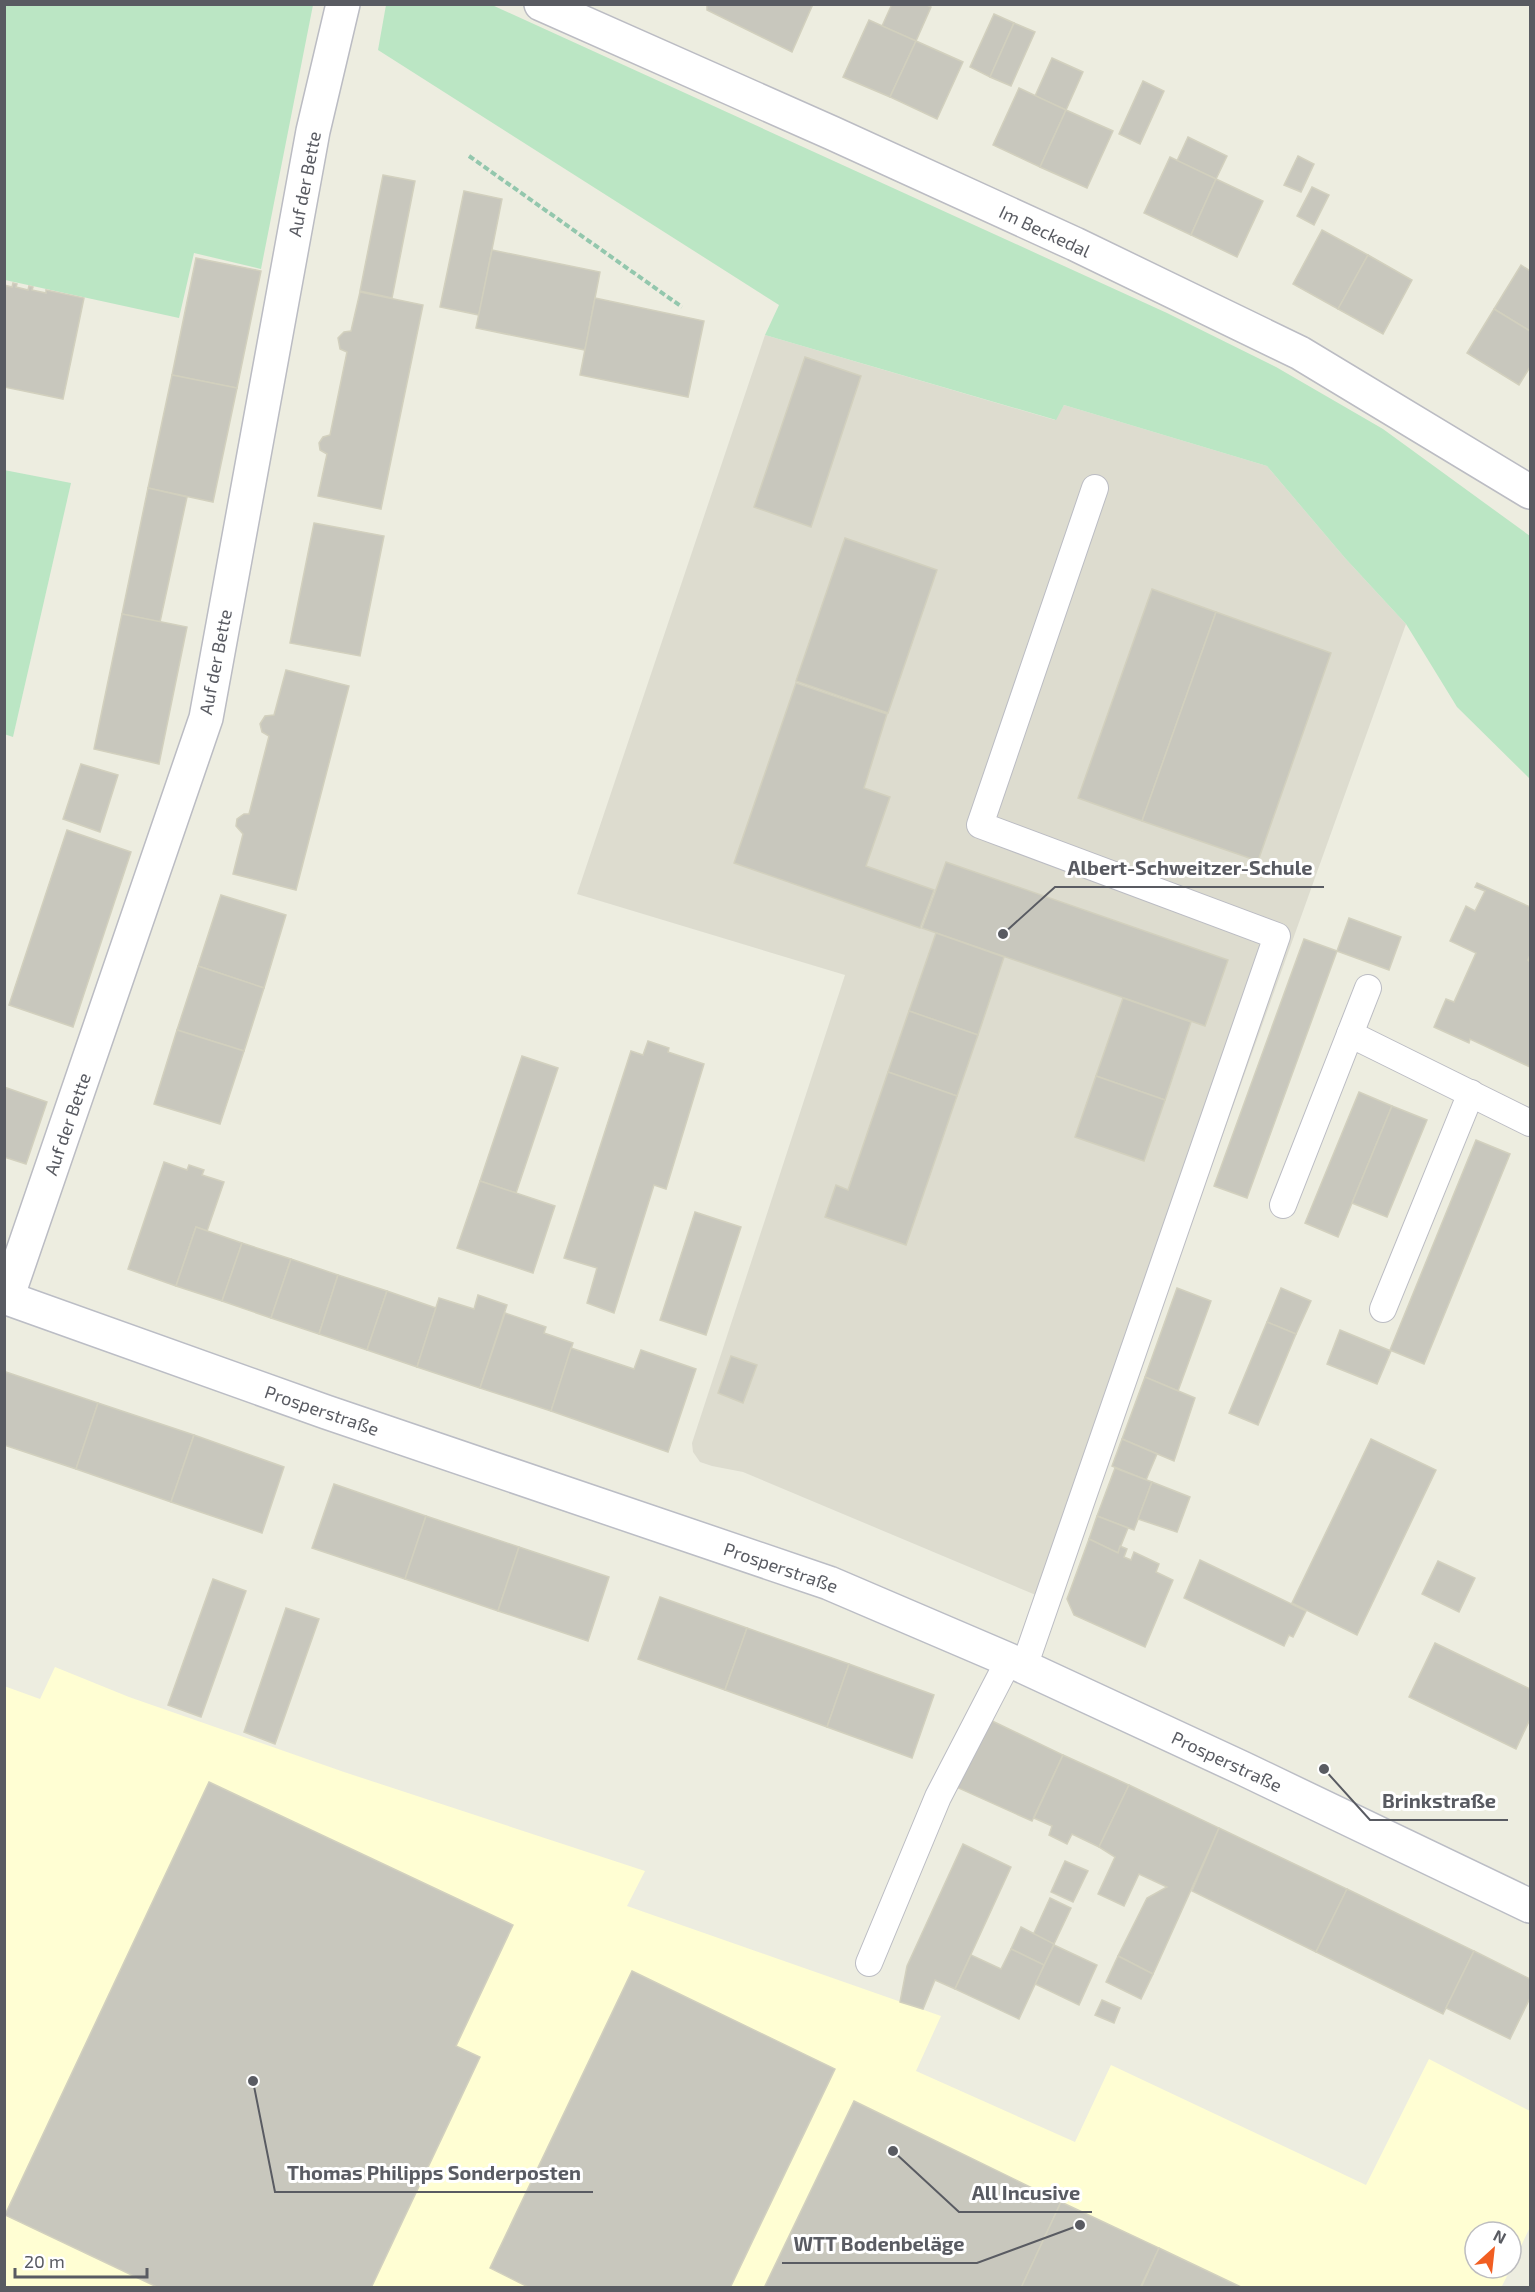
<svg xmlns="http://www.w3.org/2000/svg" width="1535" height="2292" viewBox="0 0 1535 2292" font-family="'Exo 2',sans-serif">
  <rect width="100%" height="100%" fill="#edede0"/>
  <path fill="#fffed3" d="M55,1667L129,1697L344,1772L645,1871L627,1906L941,2016L916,2071L1075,2142L1111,2065L1366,2185L1429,2059L1530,2111V2227L1511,2267V2232H1475V2268H1511L1501,2288L5,2287L4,1686L40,1699Z"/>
  <path fill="#dddccf" d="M765,335L1055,420L1064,405L1267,466L1345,558L1406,624L1055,1603L743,1472L712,1466L700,1462L693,1452L692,1443L845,975L577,894Z"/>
  <g fill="#bbe6c4">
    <path d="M5,4L313,5L261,269L194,253L179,318L5,280Z"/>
    <path d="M386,5H492L1167,313L1276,367L1383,429L1530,536V779L1457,707L1406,624L1345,558L1267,466L1064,405L1056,420L765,335L779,305L378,50Z"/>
    <path d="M4,470L71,483L13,737L4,734Z"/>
  </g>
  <g fill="#c8c7bd" stroke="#d2d0be" stroke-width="1.5">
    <path d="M707,4H813L792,52L707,10Z"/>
    <path d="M892,4H925L931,7L916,41L882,26Z"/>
    <path d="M994,14L1014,23L990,77L970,67Z"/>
    <path d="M869,20L916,41L890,97L843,77Z"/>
    <path d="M1014,23L1035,32L1011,86L990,77Z"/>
    <path d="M916,41L963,62L937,119L890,97Z"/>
    <path d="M1052,58L1083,72L1066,110L1035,96Z"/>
    <path d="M1143,81L1164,91L1140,144L1119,134Z"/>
    <path d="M1019,88L1066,110L1040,167L993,145Z"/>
    <path d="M1066,110L1113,131L1087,188L1040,167Z"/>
    <path d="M1188,137L1227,156L1216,179L1177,161Z"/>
    <path d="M1298,156L1314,164L1301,192L1284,185Z"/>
    <path d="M1170,157L1216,179L1191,235L1144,213Z"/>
    <path d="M383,175L415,181L392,298L360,291Z"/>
    <path d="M1216,179L1263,201L1237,257L1191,235Z"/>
    <path d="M1312,187L1329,195L1314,225L1297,216Z"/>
    <path d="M464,191L502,199L479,315L440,307Z"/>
    <path d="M1322,230L1368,255L1338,309L1293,284Z"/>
    <path d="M492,250L600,272L585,350L476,328Z"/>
    <path d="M1368,255L1412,280L1383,334L1338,309Z"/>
    <path d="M196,258L261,271L237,388L172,375Z"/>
    <path d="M1521,265L1530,271V331L1494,309Z"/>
    <path d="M13,283L17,284L16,287L28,290L29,286L33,287L32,290L46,293V290L84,298L63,399L4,387V285L12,287Z"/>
    <path d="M360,292L423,305L381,509L318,496L327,454L320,450L319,443L323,437L330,435L347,352L340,349L338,338L344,332L351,331Z"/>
    <path d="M595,298L704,321L688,397L580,375Z"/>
    <path d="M1494,309L1530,331V367L1519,385L1467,353Z"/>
    <path d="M805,357L861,376L811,527L754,507Z"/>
    <path d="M172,375L237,388L213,502L148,488Z"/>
    <path d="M148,488L187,497L160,622L122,614Z"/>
    <path d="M314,523L384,536L360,656L290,643Z"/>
    <path d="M845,538L937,570L888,713L796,681Z"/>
    <path d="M1152,589L1216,612L1142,821L1078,798Z"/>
    <path d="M1216,612L1331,653L1258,861L1142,821Z"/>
    <path d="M122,614L187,627L159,764L94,749Z"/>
    <path d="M286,670L349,686L296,890L233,874L243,834L236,826L237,819L244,814H249L269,736L262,732L260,724L265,716L274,715Z"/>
    <path d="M796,683L887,714L864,788L890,797L866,866L934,890L920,928L734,863Z"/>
    <path d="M81,764L118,775L100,832L63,819Z"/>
    <path d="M67,830L131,852L73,1027L9,1005Z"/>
    <path d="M946,862L1228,960L1205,1026L922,928Z"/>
    <path d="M1477,883L1530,907V955L1528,960L1530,962V1067L1470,1039L1469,1043L1434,1027L1446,999L1454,1002L1476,953L1450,941L1466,906L1475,911L1485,891L1475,887Z"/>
    <path d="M221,895L286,915L264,988L198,966Z"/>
    <path d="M1349,918L1401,937L1389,970L1337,951Z"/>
    <path d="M936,933L1004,957L978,1035L909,1011Z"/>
    <path d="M1304,939L1337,951L1247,1198L1214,1186Z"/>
    <path d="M198,966L264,988L244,1051L177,1030Z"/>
    <path d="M1123,998L1191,1022L1165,1100L1096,1076Z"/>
    <path d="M909,1011L978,1035L957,1096L888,1072Z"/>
    <path d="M177,1030L244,1051L220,1124L154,1104Z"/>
    <path d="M648,1041L669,1048L668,1052L704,1064L666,1189L654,1185L614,1313L587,1303L597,1268L564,1258L631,1051L643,1055Z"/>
    <path d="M522,1056L558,1068L516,1193L480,1181Z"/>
    <path d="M888,1072L957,1096L906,1245L825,1217L836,1185L848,1190Z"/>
    <path d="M1096,1076L1165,1100L1144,1161L1075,1137Z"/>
    <path d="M4,1087L47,1102L26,1164L4,1157Z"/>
    <path d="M1359,1092L1392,1106L1338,1237L1305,1223Z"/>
    <path d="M1392,1106L1427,1120L1387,1217L1352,1203Z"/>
    <path d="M1476,1140L1510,1154L1424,1364L1390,1350Z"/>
    <path d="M164,1162L187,1170L189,1165L204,1170L202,1175L224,1182L207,1231L196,1227L176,1286L128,1269Z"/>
    <path d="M480,1181L555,1206L533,1273L457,1248Z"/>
    <path d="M695,1212L741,1227L706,1335L660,1320Z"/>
    <path d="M196,1227L242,1243L222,1301L176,1286Z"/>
    <path d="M242,1243L291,1259L271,1318L222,1301Z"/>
    <path d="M291,1259L338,1275L319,1334L271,1318Z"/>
    <path d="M338,1275L387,1291L367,1350L319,1334Z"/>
    <path d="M1177,1288L1211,1301L1178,1391L1145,1377Z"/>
    <path d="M1281,1288L1311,1301L1296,1334L1267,1322Z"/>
    <path d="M387,1291L436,1308L417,1367L367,1350Z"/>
    <path d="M478,1295L507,1305L480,1388L417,1367L439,1298L474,1309Z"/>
    <path d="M505,1313L546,1327L544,1333L573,1343L551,1411L480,1388Z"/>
    <path d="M1267,1322L1296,1334L1258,1425L1229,1413Z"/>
    <path d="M1340,1330L1391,1351L1377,1384L1327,1364Z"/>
    <path d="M571,1348L634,1369L641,1350L696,1369L668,1452L551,1411Z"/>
    <path d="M731,1356L757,1365L743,1403L718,1393Z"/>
    <path d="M6,1372L98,1403L76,1469L4,1445V1377Z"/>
    <path d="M1145,1377L1195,1398L1174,1461L1122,1439Z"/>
    <path d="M98,1403L194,1435L171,1502L76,1469Z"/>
    <path d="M194,1435L284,1467L262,1533L171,1502Z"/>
    <path d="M1122,1439L1157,1454L1146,1480L1112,1466Z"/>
    <path d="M1371,1439L1436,1470L1357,1635L1292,1603Z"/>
    <path d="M1115,1468L1152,1482L1134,1530L1097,1516Z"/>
    <path d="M1152,1482L1190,1497L1177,1532L1138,1519Z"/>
    <path d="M334,1484L426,1516L405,1579L312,1548Z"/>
    <path d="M426,1516L519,1547L498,1611L405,1579Z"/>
    <path d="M1097,1516L1128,1528L1118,1553L1089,1539Z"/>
    <path d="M1089,1539L1118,1553L1120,1546L1127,1549L1124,1557L1131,1560L1134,1552L1159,1564L1156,1572L1173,1580L1145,1647L1074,1615L1067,1599Z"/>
    <path d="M519,1547L609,1577L588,1641L498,1611Z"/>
    <path d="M1200,1560L1306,1611L1293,1637L1289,1635L1284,1646L1184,1598Z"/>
    <path d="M1438,1561L1475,1578L1459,1612L1422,1594Z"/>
    <path d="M213,1579L246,1591L201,1717L168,1705Z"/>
    <path d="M660,1597L747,1628L725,1690L638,1659Z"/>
    <path d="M286,1608L319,1619L275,1744L244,1732Z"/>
    <path d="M747,1628L849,1664L827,1727L725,1690Z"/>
    <path d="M1435,1643L1530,1689V1719L1516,1749L1409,1697Z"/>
    <path d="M849,1664L934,1695L912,1758L827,1727Z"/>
    <path d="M986,1718L1063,1755L1032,1821L954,1786Z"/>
    <path d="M1063,1755L1129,1785L1099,1847L1072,1834L1067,1844L1049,1835L1052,1826L1034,1818Z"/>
    <path d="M209,1782L513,1925L456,2046L480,2057L371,2288H159L5,2215Z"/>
    <path d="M1129,1785L1219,1828L1153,1974L1118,1956L1147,1898L1167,1887L1139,1874L1124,1906L1098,1894L1115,1857L1099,1847Z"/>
    <path d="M1219,1828L1347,1889L1316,1952L1192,1891Z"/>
    <path d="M963,1844L1011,1867L955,1989L935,1980L923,2009L900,2002L907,1966Z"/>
    <path d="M1065,1861L1088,1871L1073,1902L1051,1892Z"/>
    <path d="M1347,1889L1474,1951L1443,2014L1316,1952Z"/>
    <path d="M1050,1898L1071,1908L1054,1944L1033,1935Z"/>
    <path d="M1021,1927L1054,1944L1044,1965L1011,1949Z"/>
    <path d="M1054,1945L1097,1965L1079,2005L1035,1984Z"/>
    <path d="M1011,1949L1044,1965L1019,2019L955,1989L971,1955L1001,1969Z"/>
    <path d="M1474,1951L1530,1979V1998L1510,2039L1446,2008Z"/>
    <path d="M1118,1956L1153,1974L1141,1999L1106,1982Z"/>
    <path d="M632,1971L835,2069L730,2288H530L490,2268Z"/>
    <path d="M1102,2000L1120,2008L1114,2023L1095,2015Z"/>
    <path d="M854,2101L1061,2202L1021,2288H764Z"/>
    <path d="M1061,2202L1159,2248L1140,2288H1021Z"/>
    <path d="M1159,2248L1243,2288H1141Z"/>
  </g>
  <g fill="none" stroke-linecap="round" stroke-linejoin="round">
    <defs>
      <g id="lane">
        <path d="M1350,1034L1368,988"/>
        <path d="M1283,1205L1350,1034L1530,1123"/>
        <path d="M1383,1309L1471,1093"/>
        <path d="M1024,1667L1277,936L980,825L1095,488"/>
        <path d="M869,1963L938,1797L1009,1660"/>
      </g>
      <g id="street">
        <path d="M541,4L832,133L1075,244L1300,353L1530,492"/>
        <path d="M7,1298L206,718L313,131L343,4"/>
      </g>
      <path id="secondary" d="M4,1297L326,1412L829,1583L1009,1660L1242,1768L1530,1906"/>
    </defs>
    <use href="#lane" stroke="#bbbcc3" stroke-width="28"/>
    <use href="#street" stroke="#bbbcc3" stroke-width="36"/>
    <use href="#secondary" stroke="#bbbdc5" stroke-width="36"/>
    <path stroke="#93c7ad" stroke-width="4" stroke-dasharray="6 3" stroke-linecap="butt" d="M469,156L682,307"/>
    <use href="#lane" stroke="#fff" stroke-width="26"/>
    <use href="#street" stroke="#fff" stroke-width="33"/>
    <use href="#secondary" stroke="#fff" stroke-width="33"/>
  </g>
  <g text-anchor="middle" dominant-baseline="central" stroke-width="6" stroke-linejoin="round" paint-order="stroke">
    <g font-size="18" fill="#595b62" stroke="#fff">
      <text transform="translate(304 184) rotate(-79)">Auf der Bette</text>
      <text transform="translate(1045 231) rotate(25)">Im Beckedal</text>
      <text transform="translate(215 662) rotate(-79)">Auf der Bette</text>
      <text transform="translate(67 1124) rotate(-71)">Auf der Bette</text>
      <text transform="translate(322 1410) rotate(19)">Prosperstraße</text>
      <text transform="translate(781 1567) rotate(19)">Prosperstraße</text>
      <text transform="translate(1227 1761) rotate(25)">Prosperstraße</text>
    </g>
  </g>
  <path fill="none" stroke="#595b62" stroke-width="2" d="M1003 934L1055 887H1324M1324 1769L1370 1820H1508M253 2081L275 2192H593M893 2151L959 2212H1092M1080 2225L977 2263H782"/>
  <g fill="#595b62" stroke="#fff" stroke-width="2">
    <circle cx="1003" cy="934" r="6"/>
    <circle cx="1324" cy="1769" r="6"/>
    <circle cx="253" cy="2081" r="6"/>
    <circle cx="893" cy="2151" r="6"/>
    <circle cx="1080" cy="2225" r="6"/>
  </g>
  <g font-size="20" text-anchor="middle" font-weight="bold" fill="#595b62" stroke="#fff" stroke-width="6" stroke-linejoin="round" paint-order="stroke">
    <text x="1190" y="875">Albert-Schweitzer-Schule</text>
    <text x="1439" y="1808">Brinkstraße</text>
    <text x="434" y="2180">Thomas Philipps Sonderposten</text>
    <text x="1026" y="2200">All Incusive</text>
    <text x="879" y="2251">WTT Bodenbeläge</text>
  </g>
  <rect width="1535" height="2292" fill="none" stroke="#595b62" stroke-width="12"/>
  <g transform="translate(1493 2250) rotate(27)"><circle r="28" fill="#ffffff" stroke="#bdbdc0" stroke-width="1.5"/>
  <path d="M0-4.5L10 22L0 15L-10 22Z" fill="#f15e22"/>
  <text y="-9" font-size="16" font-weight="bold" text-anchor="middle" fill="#595b62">N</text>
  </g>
  <path d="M15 2268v9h132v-9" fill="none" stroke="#595b62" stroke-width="3"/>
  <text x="24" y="2268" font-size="18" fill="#595b62" stroke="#ffffff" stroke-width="4.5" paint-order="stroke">20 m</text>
</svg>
